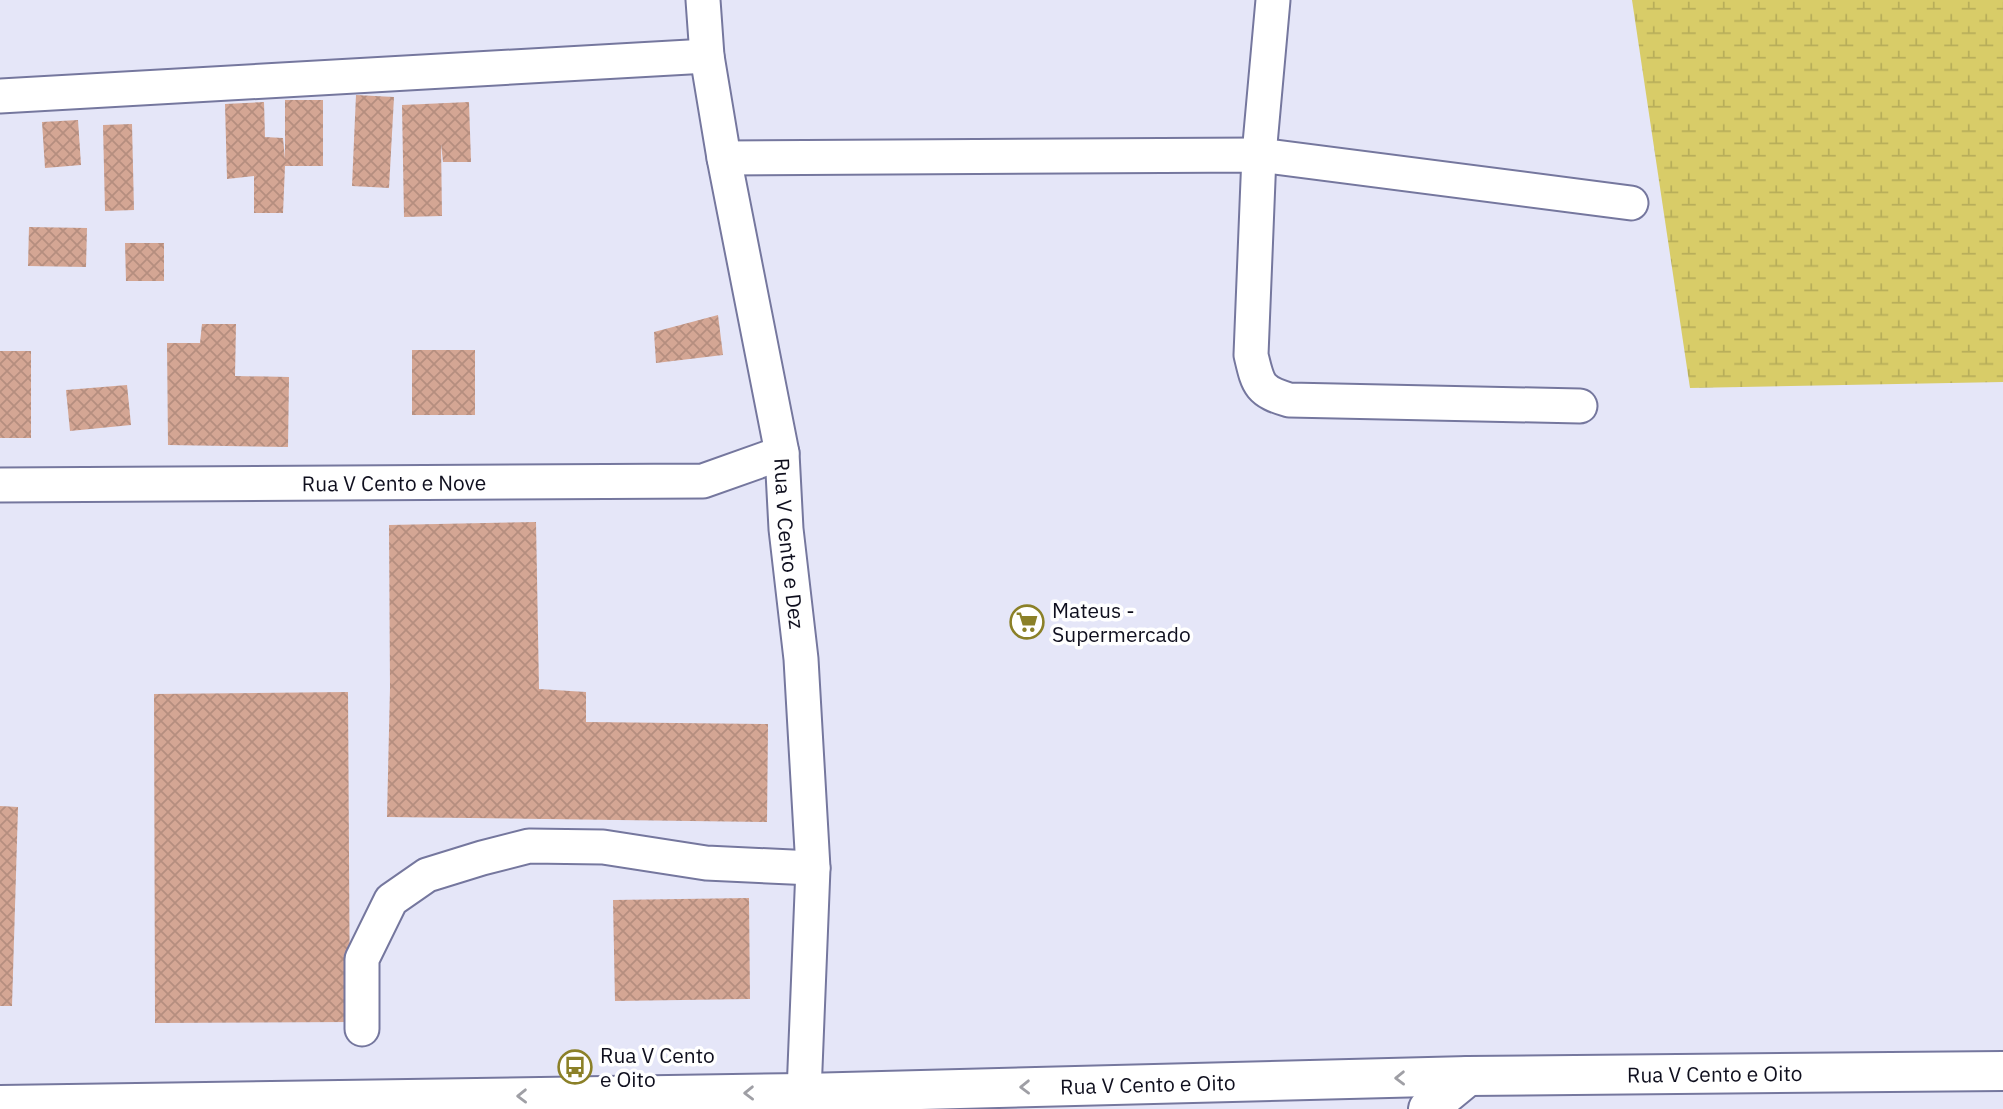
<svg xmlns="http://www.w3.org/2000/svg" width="2003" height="1109" viewBox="0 0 2003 1109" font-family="'IBM Plex Sans',sans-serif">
  <defs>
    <pattern id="wetland-marsh" width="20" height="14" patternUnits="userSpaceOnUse" patternTransform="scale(1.75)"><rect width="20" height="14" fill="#d8cc68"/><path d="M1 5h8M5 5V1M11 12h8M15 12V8" fill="none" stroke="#b8ae5a"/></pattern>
    <pattern id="building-cross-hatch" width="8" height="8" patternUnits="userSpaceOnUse" patternTransform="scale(1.75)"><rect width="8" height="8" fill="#d4a694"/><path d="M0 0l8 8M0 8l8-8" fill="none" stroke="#b58e7f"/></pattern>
  </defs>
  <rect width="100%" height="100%" fill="#e5e6f8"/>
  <path fill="url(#wetland-marsh)" d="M1632,0H2003V382L1690,388Z"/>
  <g fill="url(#building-cross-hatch)">
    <path d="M356,95L394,97L389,188L352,186Z"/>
    <path d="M285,100H323V166H285L283,213H254V176L227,179L225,104L264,102L265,137L283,138L285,159Z"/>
    <path d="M469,102L471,162H443L441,144L442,216L404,217L402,105Z"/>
    <path d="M78,120L81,165L45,168L42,122Z"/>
    <path d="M132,124L134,210L105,211L103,125Z"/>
    <path d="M29,227L87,228L86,267L28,266Z"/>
    <path d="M125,243H164V281H126Z"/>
    <path d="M718,315L723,355L656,363L654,332Z"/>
    <path d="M202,324H236L235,376L289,377L288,447L168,445L167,343H200Z"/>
    <rect x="412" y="350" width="63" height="65"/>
    <rect x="0" y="351" width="31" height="87"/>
    <path d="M127,385L131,425L70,431L66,390Z"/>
    <path d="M536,522L539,689L586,692V722L768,724L767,822L387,817L390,688L389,525Z"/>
    <path d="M348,692L350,1022L155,1023L154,694Z"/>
    <path d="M0,806L18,807L12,1006H0Z"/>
    <path d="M749,898L750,999L615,1001L613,900Z"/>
  </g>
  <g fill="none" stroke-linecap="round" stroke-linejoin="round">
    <defs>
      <g id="street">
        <path id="s1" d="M703,0L707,56L724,158L782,453L786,529L801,659L813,868L804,1093"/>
        <path d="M1273,0L1259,155L1251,355C1258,384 1258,391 1289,400L1580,406"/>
        <path d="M0,96L707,56"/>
        <path d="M724,158L1259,155L1631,203"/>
        <path id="s2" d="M0,485L703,481L782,453"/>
        <path d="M362,1029V959L391,900L427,875L482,858L529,846L603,847L706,863L813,868"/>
      </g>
      <g id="secondary">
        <path id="s3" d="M0,1105L804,1093L1468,1076L2003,1071"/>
        <path d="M1428,1109L1468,1076"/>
      </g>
    </defs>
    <use href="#street" stroke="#75779e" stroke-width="37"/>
    <use href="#secondary" stroke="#75779e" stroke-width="42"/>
    <use href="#street" stroke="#fff" stroke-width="33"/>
    <use href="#secondary" stroke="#fff" stroke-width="38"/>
  </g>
  <defs><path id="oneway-chevron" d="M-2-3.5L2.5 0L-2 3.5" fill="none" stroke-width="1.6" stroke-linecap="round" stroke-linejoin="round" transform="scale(1.75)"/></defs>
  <g stroke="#9f9fa5">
    <use href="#oneway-chevron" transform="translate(1400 1078) rotate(179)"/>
    <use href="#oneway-chevron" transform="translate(1025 1087) rotate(179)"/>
    <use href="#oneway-chevron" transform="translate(749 1093) rotate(179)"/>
    <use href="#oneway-chevron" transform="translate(522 1096) rotate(179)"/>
  </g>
  <defs>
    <symbol id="supermarket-ring" viewBox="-11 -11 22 22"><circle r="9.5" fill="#fff" stroke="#8b8028" stroke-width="1.5"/><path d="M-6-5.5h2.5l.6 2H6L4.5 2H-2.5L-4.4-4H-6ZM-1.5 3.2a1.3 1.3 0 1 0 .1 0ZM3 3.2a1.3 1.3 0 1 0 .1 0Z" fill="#8b8028"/></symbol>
    <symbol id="bus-ring" viewBox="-11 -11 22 22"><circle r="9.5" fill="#fff" stroke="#8b8028" stroke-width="1.5"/><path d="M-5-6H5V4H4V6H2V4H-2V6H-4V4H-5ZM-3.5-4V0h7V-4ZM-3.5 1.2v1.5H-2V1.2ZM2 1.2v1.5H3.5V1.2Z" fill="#8b8028"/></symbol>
  </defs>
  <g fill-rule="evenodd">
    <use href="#supermarket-ring" x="1008" y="603" width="38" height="38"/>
    <use href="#bus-ring" x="556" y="1048" width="38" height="38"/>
  </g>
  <g text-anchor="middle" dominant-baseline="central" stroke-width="7" stroke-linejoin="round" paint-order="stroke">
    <g font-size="21" fill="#0f0f1e" stroke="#fff">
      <text stroke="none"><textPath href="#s2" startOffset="394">Rua V Cento e Nove</textPath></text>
      <text stroke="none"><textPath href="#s1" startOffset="551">Rua V Cento e Dez</textPath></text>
      <text stroke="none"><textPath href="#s3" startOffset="1715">Rua V Cento e Oito</textPath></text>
      <text stroke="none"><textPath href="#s3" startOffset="1148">Rua V Cento e Oito</textPath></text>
    </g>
    <g font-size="21" fill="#0f0f1e" stroke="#fff" text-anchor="start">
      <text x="1052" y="610">Mateus -<tspan x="1052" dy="24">Supermercado</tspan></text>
      <text x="600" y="1055">Rua V Cento<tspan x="600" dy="24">e Oito</tspan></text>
    </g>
  </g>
</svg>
